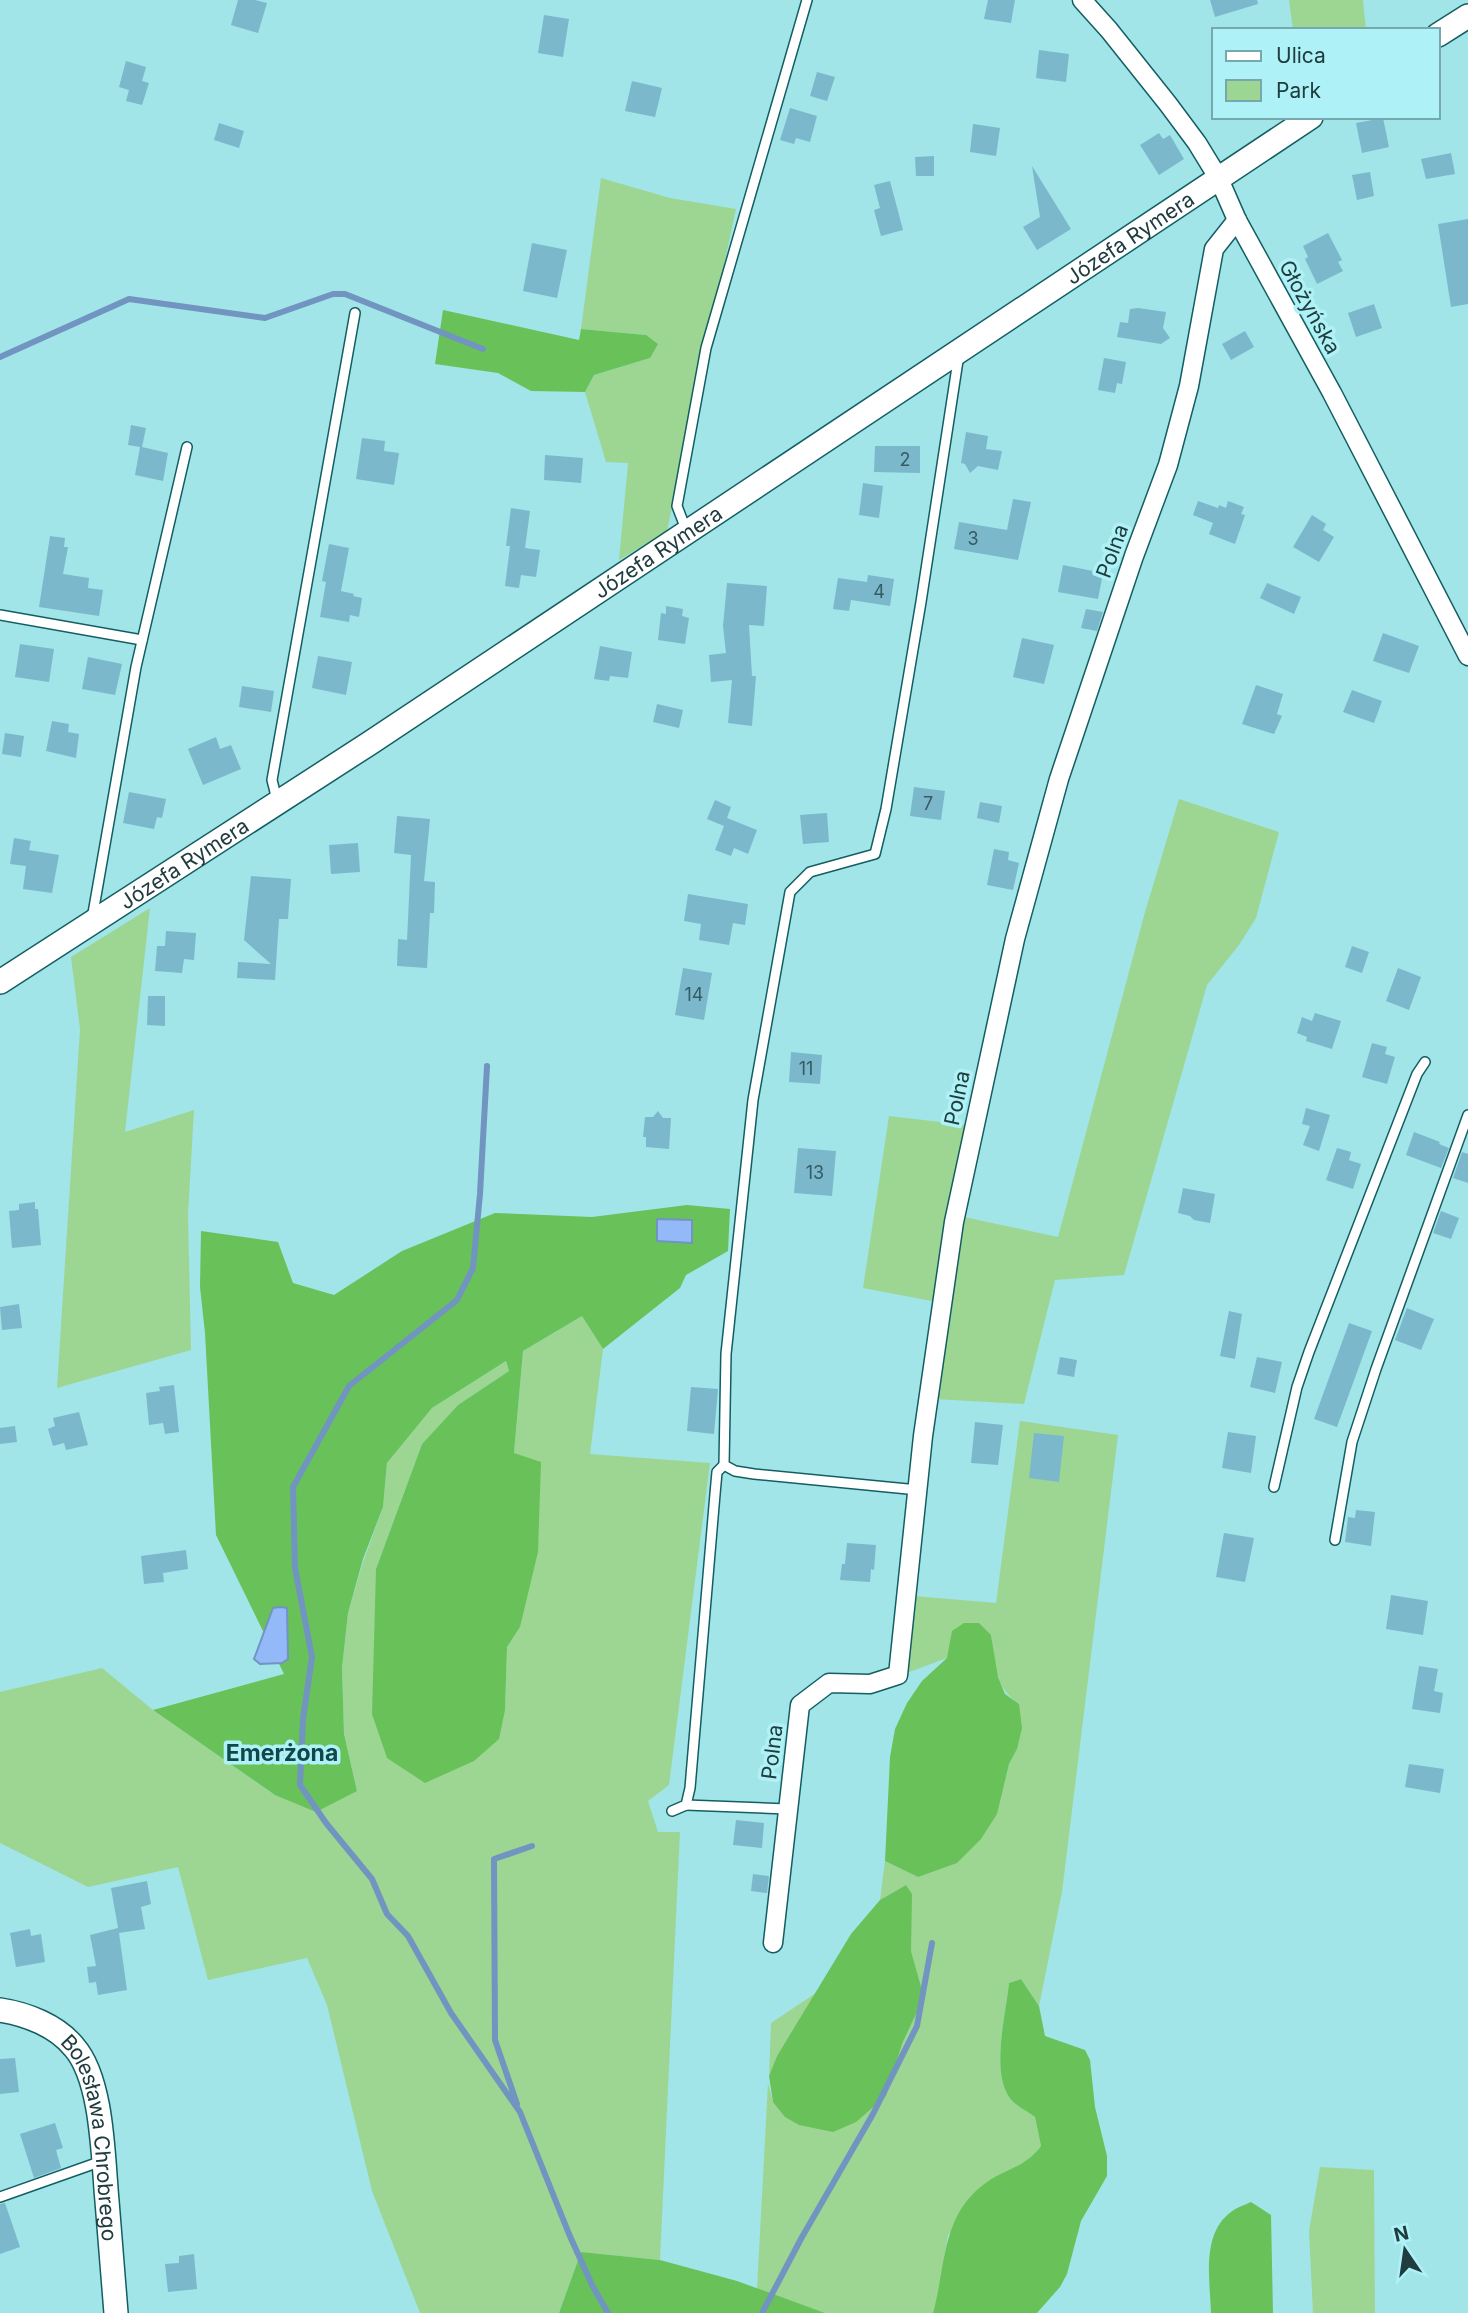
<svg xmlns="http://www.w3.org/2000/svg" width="1468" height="2313" viewBox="0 0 1468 2313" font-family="Inter,sans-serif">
  <rect width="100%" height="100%" fill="#a1e5e9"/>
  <g fill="#9dd693">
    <path d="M1289,0H1363L1366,30H1293Z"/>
    <path d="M601,178L670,198L736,209L667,531L619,560L628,463L606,462L585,392L594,375L650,358L646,335L581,329Z"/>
    <path d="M1179,799L1279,832L1256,918L1239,945L1207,985L1124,1275L1055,1280L1024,1404L934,1399L964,1217L1058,1237L1145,912Z"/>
    <path d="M150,908L125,1132L194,1110L188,1214L191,1350L57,1388L80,1029L71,957Z"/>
    <path d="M889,1116L966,1125L937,1302L863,1288Z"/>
    <path d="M582,1316L603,1349L590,1454L710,1463L669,1785L648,1801L658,1832H680L660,2260L581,2252L559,2313H420L372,2191L327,2005L307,1958L208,1980L178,1867L88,1887L0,1843V1692L102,1668L153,1710L275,1795L357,1791L344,1734L342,1668L348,1613L362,1565L383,1507L387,1463L432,1408L506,1361L509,1371L458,1405L422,1444L376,1569L505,1710L507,1647L520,1627L514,1454L523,1351Z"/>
    <path d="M1020,1421L1118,1435L1062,1892L1039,2006L1021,1979L1009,1983C1006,2014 991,2070 1009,2097C1014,2105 1027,2111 1035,2117L1041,2146L1034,2155L1013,2170L993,2178L948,2235L938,2296L933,2313H825L757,2289L768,2083L773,2102L902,2044L924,1997L911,1951L906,1885L880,1900L885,1861L918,1877L1003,1787L1009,1764L1017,1749L1019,1704C993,1685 996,1664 991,1635L947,1658L904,1674L914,1596L996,1603Z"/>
    <path d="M816,1993L777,2056L769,2076L771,2023Z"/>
    <path d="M1320,2167L1374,2170L1375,2313H1313L1309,2231Z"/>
  </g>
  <g fill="#68c259">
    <path d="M443,310L579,340L581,329L646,335L658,344L650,358L594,375L585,392L531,391L498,373L435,364Z"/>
    <path d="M687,1205L730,1209L728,1251L686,1275L680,1288L603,1349L582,1316L523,1351L514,1453L541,1462L538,1552L520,1627L507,1647L505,1710L499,1739L474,1761L425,1783L387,1758L372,1714L376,1569L422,1444L458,1405L509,1371L506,1361L432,1408L387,1463L383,1507L363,1559L348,1613L342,1668L344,1734L357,1791L316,1812L275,1795L153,1710L284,1674L216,1535L205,1333L200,1287L201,1231L278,1242L293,1283L334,1295L402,1251L495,1213L592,1217Z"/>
    <path d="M964,1623H979L991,1635L998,1677L1005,1694L1019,1704L1022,1728L1017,1749L1009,1764L997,1814L981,1839L957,1863L918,1877L885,1861L890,1757L895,1729L907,1703L922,1681L947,1658L952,1631Z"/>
    <path d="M906,1885L912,1894L911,1951L924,1997L902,2044L886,2096L856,2122L833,2132L799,2125L785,2117L773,2102L769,2076L777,2056L851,1934L880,1900Z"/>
    <path d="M1021,1979L1039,2006L1045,2036L1085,2050L1090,2060L1095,2107L1107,2156V2176L1081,2221L1067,2274L1060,2287L1037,2313H933C946,2267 941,2217 983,2185C1003,2169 1024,2169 1041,2146L1035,2117C1027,2111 1014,2105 1009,2097C991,2070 1006,2014 1009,1983Z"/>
    <path d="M1251,2202L1271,2215L1273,2313H1211C1210,2280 1201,2234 1231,2212C1237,2207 1245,2205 1251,2202Z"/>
    <path d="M581,2252L660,2260L737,2281L825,2313H559Z"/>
  </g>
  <g fill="#94b9f9" stroke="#7194c1" stroke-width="2">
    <path d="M657,1219L692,1220V1243L657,1241Z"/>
    <path d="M281,1607L287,1608L288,1659L282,1663L260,1664L254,1659L273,1608Z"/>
  </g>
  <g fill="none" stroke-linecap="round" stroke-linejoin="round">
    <g stroke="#7194c1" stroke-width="6">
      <path d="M0,357L129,299L265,318L333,294H345L483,349"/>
      <path d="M487,1066L480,1194L473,1268L457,1300L349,1386L293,1487L295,1568L312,1657L303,1719L300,1785L326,1823L372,1879L387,1914L408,1936L451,2013L520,2112L569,2234L592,2285L608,2313"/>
      <path d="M517,2104L495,2040L494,1859L532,1846"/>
      <path d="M762,2313L802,2237L873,2114L917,2026L932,1943"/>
    </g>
  </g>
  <g fill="#7bb8cc">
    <path d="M238,0H255L267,3L258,33L231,25Z"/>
    <path d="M988,0H1015L1011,23L984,19Z"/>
    <path d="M1210,0H1257L1258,4L1215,17Z"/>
    <path d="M544,15L569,19L563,57L538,53Z"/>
    <path d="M1039,50L1069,54L1066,82L1036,78Z"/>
    <path d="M126,61L146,67L142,81L149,83L142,105L126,101L129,90L119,87Z"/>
    <path d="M817,72L835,77L827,101L810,96Z"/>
    <path d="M632,81L662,88L655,117L625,111Z"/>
    <path d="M790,108L817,116L810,142L796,138L794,144L780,140Z"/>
    <path d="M1383,118L1389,147L1362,153L1356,123Z"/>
    <path d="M219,123L244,131L239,148L214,140Z"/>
    <path d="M973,124L1000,128L996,156L970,152Z"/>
    <path d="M1159,133L1163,139L1170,135L1184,159L1159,175L1140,145Z"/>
    <path d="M1451,153L1455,174L1426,179L1421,159Z"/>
    <path d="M934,156V176H916L915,157Z"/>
    <path d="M1032,166L1071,229L1037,250L1023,227L1040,217Z"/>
    <path d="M1370,172L1374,196L1357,200L1352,175Z"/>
    <path d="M890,181L903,230L881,236L874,210L880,208L874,185Z"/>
    <path d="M1468,219V304L1451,307L1438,224Z"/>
    <path d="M1328,233L1342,260L1338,262L1343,271L1317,284L1305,259L1308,257L1303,246Z"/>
    <path d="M532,243L567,250L557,298L523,291Z"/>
    <path d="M1374,304L1382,328L1356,337L1348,313Z"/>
    <path d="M1138,308L1166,312L1163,328L1170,338L1161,344L1117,337L1120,322L1128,323L1130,309Z"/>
    <path d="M1245,331L1254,347L1231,360L1222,344Z"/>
    <path d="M1104,358L1126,362L1122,384L1117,383L1115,393L1098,390Z"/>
    <path d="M131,425L146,428L142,447L168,453L163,481L135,475L140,447L128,445Z"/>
    <path d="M966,432L988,436L986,449L1002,451L998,470L978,466L970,473L965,464L961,463Z"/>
    <path d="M362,438L385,441L384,451L399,453L394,485L356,479Z"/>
    <path d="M875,446H920V473L874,472Z"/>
    <path d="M545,455L583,458L581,483L544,480Z"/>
    <path d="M863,483L883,486L879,518L859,515Z"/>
    <path d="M1013,499L1031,502L1018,560L954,549L959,522L1007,530Z"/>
    <path d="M1198,501L1218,508L1219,505L1226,508L1228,501L1244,507L1241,514L1245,515L1235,544L1209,534L1213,523L1193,515Z"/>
    <path d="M511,508L530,511L525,548L540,550L536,577L521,575L519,588L505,586L510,546H506Z"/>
    <path d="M1312,515L1326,524L1323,530L1334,537L1319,562L1293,547Z"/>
    <path d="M50,536L65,538L64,547H68L63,574L89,578L88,588L103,590L99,616L39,607Z"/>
    <path d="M329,544L349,548L341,591L354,594L353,596L362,598L359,617L350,615L349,622L320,617L326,582L322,581Z"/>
    <path d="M1063,565L1103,573L1098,599L1058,592Z"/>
    <path d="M868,575L894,579L890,606L851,600L849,611L833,609L838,578L867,582Z"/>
    <path d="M727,583L767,586L764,626L749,625L752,676H756L752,726L728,723L732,680L711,682L709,655L726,653L723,626Z"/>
    <path d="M1267,583L1301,597L1294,614L1260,598Z"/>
    <path d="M666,606L683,609L682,616L689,618L685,644L658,640L661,613L666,614Z"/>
    <path d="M1086,609L1103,612L1097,631L1081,628Z"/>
    <path d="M1383,633L1419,646L1409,673L1373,661Z"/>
    <path d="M1022,638L1054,645L1044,684L1013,677Z"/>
    <path d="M20,644L54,649L49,682L15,677Z"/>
    <path d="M600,646L632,652L628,678L610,676L609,681L594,679Z"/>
    <path d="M318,656L352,662L346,695L312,688Z"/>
    <path d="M88,657L122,664L115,695L82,689Z"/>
    <path d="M1256,685L1283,694L1277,714L1282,716L1274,734L1242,724Z"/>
    <path d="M242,686L274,691L271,712L239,707Z"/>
    <path d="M1352,690L1382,701L1374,723L1343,712Z"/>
    <path d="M657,704L683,710L679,728L653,722Z"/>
    <path d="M52,721L69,724L68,732L79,734L76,758L46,751Z"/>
    <path d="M5,733L24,736L21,757L2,754Z"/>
    <path d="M216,737L220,749L231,745L241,769L203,785L188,749Z"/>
    <path d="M914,787L945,791L941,820L910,816Z"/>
    <path d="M129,792L166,799L162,818L157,817L154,829L123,823Z"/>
    <path d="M715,800L731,807L727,818L757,830L748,854L734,848L731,856L715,850L724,826L707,819Z"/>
    <path d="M980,802L1002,806L999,823L977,818Z"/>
    <path d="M827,813L829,842L803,844L800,815Z"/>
    <path d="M397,816L430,819L424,881L435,882L434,913H430L427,968L397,966L398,939L407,940L411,855L394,853Z"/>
    <path d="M14,838L31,841L29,850L59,855L52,893L23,889L26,866L10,864Z"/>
    <path d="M358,843L360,872L331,874L329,845Z"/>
    <path d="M994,849L1009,852L1008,860L1019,863L1013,890L987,885Z"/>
    <path d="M251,876L291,879L288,919H279L275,980L237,978L238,962L271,964L244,940Z"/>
    <path d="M688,894L748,904L745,925L733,923L729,945L699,940L701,924L684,921Z"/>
    <path d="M166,931L196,933L194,960L184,959L182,973L155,971L157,946H165Z"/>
    <path d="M1352,946L1369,952L1362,973L1345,967Z"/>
    <path d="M683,968L712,973L704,1020L675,1015Z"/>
    <path d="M1398,968L1421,977L1409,1010L1386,1001Z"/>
    <path d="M148,996H165V1026L147,1025Z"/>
    <path d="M1315,1013L1341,1021L1332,1049L1306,1041L1307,1037L1297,1033L1302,1017L1312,1021Z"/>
    <path d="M1372,1043L1387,1047L1385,1054L1395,1057L1387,1084L1362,1077Z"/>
    <path d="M791,1052L822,1055L820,1084L789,1082Z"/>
    <path d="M1306,1108L1330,1115L1319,1151L1303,1145L1310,1126L1302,1124Z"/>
    <path d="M658,1111L663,1118H671L669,1149L646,1147V1137H643L645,1117H653Z"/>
    <path d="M1414,1132L1440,1142L1439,1144L1449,1148L1441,1168L1406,1155Z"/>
    <path d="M798,1148L836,1151L832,1196L794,1193Z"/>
    <path d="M1337,1148L1351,1152L1349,1160L1361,1164L1353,1189L1326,1180Z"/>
    <path d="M1462,1152L1468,1154V1183L1453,1178Z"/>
    <path d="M1183,1188L1215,1194L1210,1223L1194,1220L1190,1216L1178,1213Z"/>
    <path d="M35,1202V1209H38L41,1245L12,1248L9,1211L19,1210V1204Z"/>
    <path d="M1441,1211L1459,1218L1451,1239L1433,1233Z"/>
    <path d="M19,1304L22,1328L2,1330L0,1307Z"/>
    <path d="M1407,1308L1434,1319L1421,1350L1395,1340Z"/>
    <path d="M1229,1311L1242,1314L1235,1359L1220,1356Z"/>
    <path d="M1349,1323L1372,1331L1337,1427L1314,1419Z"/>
    <path d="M1060,1357L1077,1360L1074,1377L1057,1374Z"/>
    <path d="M1257,1357L1282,1362L1275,1393L1250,1387Z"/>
    <path d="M174,1385L179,1432L165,1434L163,1423L149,1425L146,1393L160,1391L159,1387Z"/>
    <path d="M691,1387L718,1389L714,1434L687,1431Z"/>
    <path d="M79,1412L88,1445L66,1450L64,1443L53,1446L48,1429L55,1426L53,1418Z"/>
    <path d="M975,1422L1003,1425L998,1465L971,1463Z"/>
    <path d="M15,1426L17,1442L0,1444V1428Z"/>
    <path d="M1228,1432L1256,1436L1251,1473L1222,1468Z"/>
    <path d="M1034,1433L1064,1436L1059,1482L1029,1478Z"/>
    <path d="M1356,1510L1375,1512L1371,1546L1345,1542L1348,1517L1355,1518Z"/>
    <path d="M1224,1533L1254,1538L1245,1582L1216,1577Z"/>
    <path d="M847,1543L876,1545L874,1570L871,1569L870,1582L840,1580L842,1564H845Z"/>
    <path d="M186,1550L188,1569L163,1573L164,1582L144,1584L141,1556Z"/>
    <path d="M1391,1595L1428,1601L1423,1635L1386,1629Z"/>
    <path d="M1419,1666L1438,1669L1434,1691L1443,1693L1440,1713L1412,1709Z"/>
    <path d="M1409,1764L1444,1769L1440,1793L1405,1787Z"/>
    <path d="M736,1820L764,1823L762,1848L733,1845Z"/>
    <path d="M753,1874L769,1876L767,1893L751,1891Z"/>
    <path d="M147,1881L151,1904L141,1907L145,1929L119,1933L127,1990L98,1995L96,1982L89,1983L87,1967L96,1966L90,1935L118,1928L111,1888Z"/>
    <path d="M30,1929L31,1936L41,1934L45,1962L16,1967L10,1933Z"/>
    <path d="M15,2058L19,2092L0,2094V2059Z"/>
    <path d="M55,2123L63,2148L56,2150L61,2168L34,2178L20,2134Z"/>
    <path d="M5,2203L20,2247L0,2254V2204Z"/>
    <path d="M194,2254L197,2289L168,2292L165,2264L179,2263V2256Z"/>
  </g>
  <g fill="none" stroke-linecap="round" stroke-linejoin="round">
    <defs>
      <g id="service">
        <path d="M687,532L677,506L706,348L807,0"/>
        <path d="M0,615L142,640"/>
        <path d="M277,800L272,780L355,313"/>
        <path d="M92,919L136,667L187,447"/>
        <path d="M1274,1487L1297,1387L1309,1352L1417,1074L1425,1062"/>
        <path d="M918,1490L754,1474L735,1471L724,1465L726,1354L753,1100L790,892L810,872L875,854L886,809L921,602L959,354"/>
        <path d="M1335,1540L1352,1442L1376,1369L1468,1115"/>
        <path d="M686,1805L787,1809"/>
        <path d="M672,1811L686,1805L690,1788L715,1494L717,1472L724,1465"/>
        <path d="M0,2197L102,2161"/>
      </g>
      <g id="minor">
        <path d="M1082,0L1109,30L1168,104L1197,143L1219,179L1237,220L1332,393L1468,656"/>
        <path d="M773,1943L800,1705L829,1683L870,1684L898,1675L923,1436L954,1222L1015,939L1059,779L1134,556L1168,465L1189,386L1214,249L1237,220"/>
      </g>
      <g id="tertiary">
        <path d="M1438,35L1468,16"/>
        <path id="s1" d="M0,982L370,743L1311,117"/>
        <path id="s2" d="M0,2010C27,2014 57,2026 74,2047C103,2080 103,2159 107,2201C110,2239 113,2276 116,2313"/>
      </g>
    </defs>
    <use href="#service" stroke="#135e62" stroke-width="12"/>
    <use href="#minor" stroke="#135e62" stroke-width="21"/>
    <use href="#tertiary" stroke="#135e62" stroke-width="26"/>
    <use href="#service" stroke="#fff" stroke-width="9"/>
    <use href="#minor" stroke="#fff" stroke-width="18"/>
    <use href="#tertiary" stroke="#fff" stroke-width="23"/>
  </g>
  <g text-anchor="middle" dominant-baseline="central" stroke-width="7" stroke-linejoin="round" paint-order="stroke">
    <g font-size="18" fill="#375b62">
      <text x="905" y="459">2</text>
      <text x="973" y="538">3</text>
      <text x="879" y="591">4</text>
      <text x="928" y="803">7</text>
      <text x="694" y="994">14</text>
      <text x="806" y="1068">11</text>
      <text x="815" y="1172">13</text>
    </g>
    <g font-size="21" fill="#203c3e" stroke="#aef2f7">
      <text stroke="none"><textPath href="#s1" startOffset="1353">Józefa Rymera</textPath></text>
      <text transform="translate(1310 307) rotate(61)">Głożyńska</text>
      <text transform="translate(1112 551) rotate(-70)">Polna</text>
      <text stroke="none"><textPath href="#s1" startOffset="786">Józefa Rymera</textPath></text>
      <text stroke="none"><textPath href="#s1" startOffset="219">Józefa Rymera</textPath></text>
      <text transform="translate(957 1098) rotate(-78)">Polna</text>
      <text transform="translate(772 1752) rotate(-83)">Polna</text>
      <text stroke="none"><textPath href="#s2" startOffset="178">Bolesława Chrobrego</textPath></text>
    </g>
    <g font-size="23" font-weight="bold" fill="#10474a" stroke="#aef2f7">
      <text x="282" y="1753">Emerżona</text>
    </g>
  </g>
  <rect x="1212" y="28" width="228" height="91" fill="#aef2f7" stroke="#75a9ad" stroke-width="2"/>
  <rect x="1226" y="51" width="35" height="10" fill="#ffffff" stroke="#75a9ad" stroke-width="2"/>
  <text x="1276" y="63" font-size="21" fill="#203c3e">Ulica</text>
  <rect x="1226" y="80" width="35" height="21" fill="#9dd693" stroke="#75a9ad" stroke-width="2"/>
  <text x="1276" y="98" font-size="21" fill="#203c3e">Park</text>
  <g transform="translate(1405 2250) rotate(347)" stroke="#aef2f7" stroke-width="5" paint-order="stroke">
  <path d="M0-5L12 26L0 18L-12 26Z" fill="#203c3e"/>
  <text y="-10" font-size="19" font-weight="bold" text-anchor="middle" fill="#203c3e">N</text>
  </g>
</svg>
